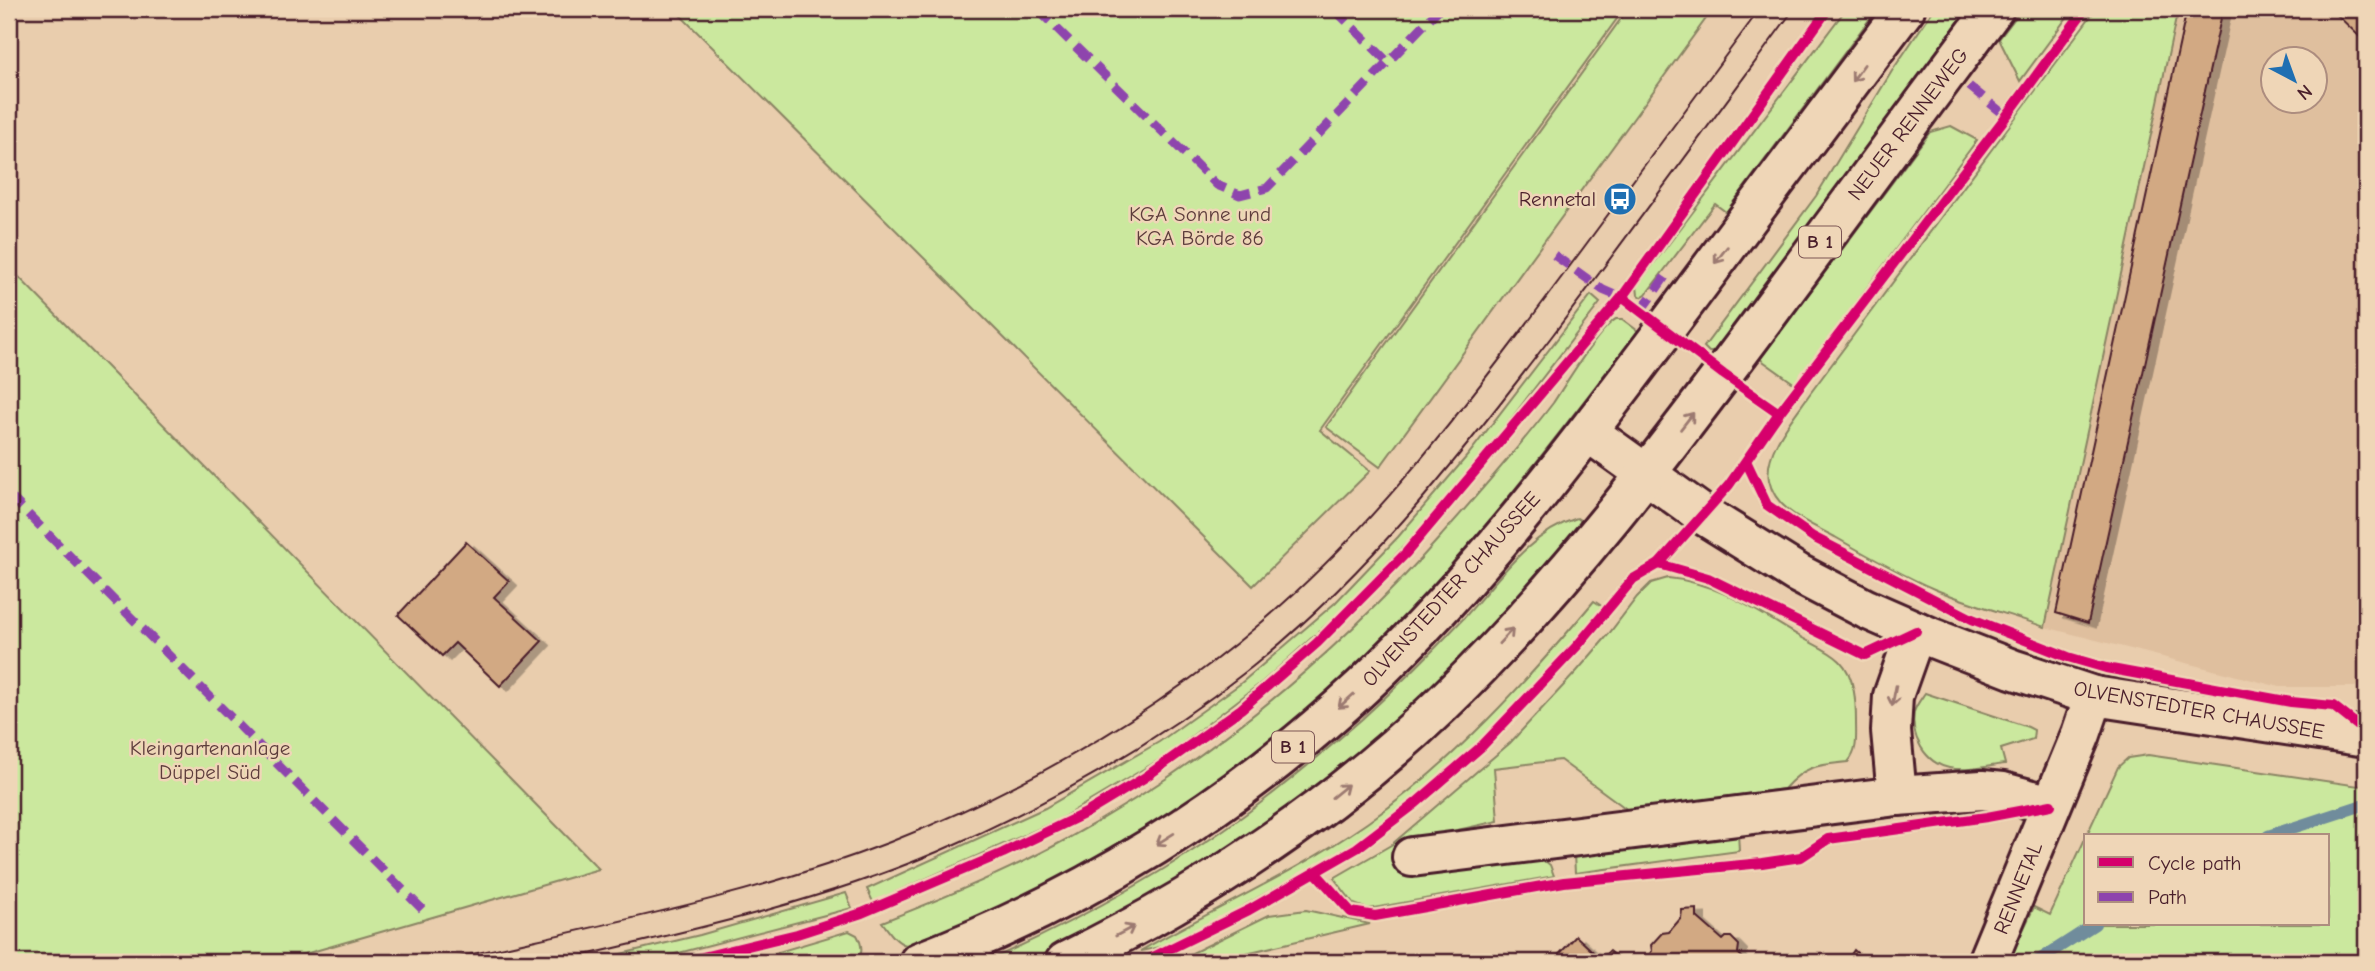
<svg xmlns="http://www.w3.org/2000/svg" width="2375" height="971" viewBox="0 0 2375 971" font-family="'Comic Neue',sans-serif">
  <defs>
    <filter id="shadow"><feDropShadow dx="8" dy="4.5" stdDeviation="0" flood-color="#0004"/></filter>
  </defs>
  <rect width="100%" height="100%" fill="#e9cdad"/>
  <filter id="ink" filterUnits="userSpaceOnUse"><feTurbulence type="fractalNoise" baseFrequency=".0143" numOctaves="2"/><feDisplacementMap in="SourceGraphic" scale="14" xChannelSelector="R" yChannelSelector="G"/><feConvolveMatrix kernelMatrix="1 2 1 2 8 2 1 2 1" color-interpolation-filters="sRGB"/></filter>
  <g filter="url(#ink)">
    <path fill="#dfbf9e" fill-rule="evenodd" d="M2178,9H2366V676L2355,687H2280L2045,627ZM2274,60H2316V102H2274Z"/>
    <g fill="#cbe89e" stroke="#8a8464" stroke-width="2" fill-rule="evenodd">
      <path d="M674,9H1624L1320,430L1370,471L1253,586Z"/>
      <path d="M1628,9H1713L1380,467L1326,427Z"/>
      <path d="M1846,9H1877L1726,212L1715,204L1646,294L1641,297L1638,295L1637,286Z"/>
      <path d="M1934,9H1968L1714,352H1709L1704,347L1816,196L1892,71Z"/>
      <path d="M2022,9H2073L2020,81L1999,39Z"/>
      <path d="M2096,9H2178L2045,627C2008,614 1970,604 1934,589C1900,574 1868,556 1835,537C1811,524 1775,511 1769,480C1764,451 1793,418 1809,395Z"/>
      <path d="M1951,126L1977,140L1795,384L1760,359L1930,132Z"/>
      <path d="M9,267L599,869L277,962H9Z"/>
      <path d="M1591,295L1600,303L1500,433L1424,525L1335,617L1262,682L1167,755L1058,820L873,902L867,889L1045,808L1159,742L1240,684L1335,603L1398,537L1468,455Z"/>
      <path d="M1616,319H1622L1638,331C1563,428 1490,526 1406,615C1268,762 1095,875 906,945C895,942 889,931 882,922C944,898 1007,872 1065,840C1208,762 1333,658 1441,536C1479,493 1518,449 1553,403C1565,385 1600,327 1616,319Z"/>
      <path d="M1577,518L1580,520V525C1507,613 1429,699 1339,770C1274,822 1203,866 1131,907C1106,920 1047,959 1022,962C1011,964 997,962 985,962C1073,923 1160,876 1239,819C1282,788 1322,754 1362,719C1397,687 1431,653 1463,619C1497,582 1527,534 1577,518Z"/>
      <path d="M1668,578C1716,582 1758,612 1799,636C1812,644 1829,650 1840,661C1855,676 1856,703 1856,722C1856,737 1858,751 1848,762C1818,765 1805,765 1784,789L1628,810L1560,760L1494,768L1498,821L1404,842L1539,856L1550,865L1554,876L1368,909L1354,904L1334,878L1391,845L1510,743L1577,671L1608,635L1637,597L1651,583Z"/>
      <path d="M1594,601L1603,607C1540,682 1468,762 1388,820C1346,850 1300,874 1255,899C1219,919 1181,945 1140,951C1215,908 1295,873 1367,823C1453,763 1527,681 1594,601Z"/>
      <path d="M1925,693L2028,727L2034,730L2033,739L2001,749L2005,764C1987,766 1967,772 1949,768C1925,763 1910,736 1914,712C1916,705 1921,699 1925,693Z"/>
      <path d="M2148,755L2366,787V962H2008L2034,907L2050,915L2118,767L2128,758ZM2086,836H2328V924H2086Z"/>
      <path d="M1738,832L1739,851L1575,873L1574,854Z"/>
      <path d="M846,893L852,908L644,962H587L700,935Z"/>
      <path d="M1306,910L1370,924L1208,962H1174L1269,915Z"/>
      <path d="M849,931L857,935C862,944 864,955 856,962H745Z"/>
    </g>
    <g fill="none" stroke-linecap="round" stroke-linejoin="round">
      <g stroke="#6f8c9c" stroke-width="12">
        <path d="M2268,836L2366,804"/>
        <path d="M2036,962L2095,924"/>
      </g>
    </g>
    <g fill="#d2a983" stroke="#4a1f2b" stroke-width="2" filter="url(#shadow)">
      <path d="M2187,9H2223L2088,623L2056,613Z"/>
      <path d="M2331,9H2366V43Z"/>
      <path d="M466,542L509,581L494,597L542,641L500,686L455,643L442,656L398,615Z"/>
      <path d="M1697,909V917L1723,940L1726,937H1731L1739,945L1738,953L1743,958L1740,962H1655L1648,956L1652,951L1651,945L1662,933L1669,932L1681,918L1682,910Z"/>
      <path d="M1576,936L1601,959L1609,951L1622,962H1552Z"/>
      <path d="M1854,950L1867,962H1846Z"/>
    </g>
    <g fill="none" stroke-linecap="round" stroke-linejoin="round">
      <defs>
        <g id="street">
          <path d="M1897,796L1891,731L1893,696L1916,631"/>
          <path d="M1412,857L1897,796L1982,790L2003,792L2051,805"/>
          <path d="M1987,962L2081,734L2094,696"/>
        </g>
        <path id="secondary" d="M1588,432L1702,514L1797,573L1866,609L1930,637L2012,669L2094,696L2366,737"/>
        <g id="primary">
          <path d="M919,962C1083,900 1235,806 1363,686C1494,563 1600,416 1708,272C1773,184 1839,97 1905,9"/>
          <path d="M1065,962C1203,895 1332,810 1443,703C1563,587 1664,453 1764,319C1841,215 1917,112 1994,9"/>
        </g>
      </defs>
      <use href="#street" stroke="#4a1f2b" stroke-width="44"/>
      <use href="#secondary" stroke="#4a1f2b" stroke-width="44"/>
      <use href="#primary" stroke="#4a1f2b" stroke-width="44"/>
      <use href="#street" stroke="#efd6b7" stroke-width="38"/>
      <use href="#secondary" stroke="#efd6b7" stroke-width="38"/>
      <use href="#primary" stroke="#efd6b7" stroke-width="38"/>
      <g stroke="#4a1f2b" stroke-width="2">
        <path d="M438,962C589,927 744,899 890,842C1026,788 1151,717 1262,622C1368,532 1454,421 1537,310C1612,210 1686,109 1760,9"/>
        <path d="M555,962C684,932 814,904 937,852C1050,804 1156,743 1252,667C1369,573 1462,454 1552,336C1634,228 1714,118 1794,9"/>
      </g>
      <g stroke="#8e44ad" stroke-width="9" stroke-dasharray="18 9" stroke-linecap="butt">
        <path d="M1037,9L1217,185L1240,195L1267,188L1439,9"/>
        <path d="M1334,9L1387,61"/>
        <path d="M1969,86L2006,116"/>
        <path d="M1554,255L1603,290L1624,299"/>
        <path d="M1640,312L1665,277"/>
        <path d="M9,495L426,913"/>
      </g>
      <defs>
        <g id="cycleway">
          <path d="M1622,297L1723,374L1779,413"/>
          <path d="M1747,463L1767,505L1813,537L1972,619L2068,657L2106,668L2291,702L2333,706L2366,732"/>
          <path d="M1659,564L1708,578L1865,655L1916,631"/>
          <path d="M1315,872L1351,912L1375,916L1564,882L1762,863L1801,857L1828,839L1987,817L2051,805"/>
          <path d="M682,962L797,934L862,913L1003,853L1086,813L1144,778L1241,709L1317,643L1406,553L1622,297L1828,9"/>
          <path d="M1143,962L1249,910L1357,848L1416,803L1482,746L1577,646L1633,579L1659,564L1729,485L1779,413L2011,110L2085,9"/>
        </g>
      </defs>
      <use href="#cycleway" stroke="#efd6b7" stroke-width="15"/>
      <use href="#cycleway" stroke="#d6006c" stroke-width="10"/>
    </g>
    <defs><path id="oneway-shaft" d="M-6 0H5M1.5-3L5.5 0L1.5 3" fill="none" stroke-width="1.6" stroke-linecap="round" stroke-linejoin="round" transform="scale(1.75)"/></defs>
    <g stroke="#9c7a71">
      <use href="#oneway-shaft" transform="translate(1858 73) rotate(126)"/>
      <use href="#oneway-shaft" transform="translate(1721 255) rotate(127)"/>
      <use href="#oneway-shaft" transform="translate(1687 421) rotate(-52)"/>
      <use href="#oneway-shaft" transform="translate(1506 636) rotate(-47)"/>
      <use href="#oneway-shaft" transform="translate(1894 696) rotate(101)"/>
      <use href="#oneway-shaft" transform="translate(1346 701) rotate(138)"/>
      <use href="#oneway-shaft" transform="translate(1340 791) rotate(-39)"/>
      <use href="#oneway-shaft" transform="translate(1165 839) rotate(148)"/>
      <use href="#oneway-shaft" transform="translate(1125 931) rotate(-28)"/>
    </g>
  </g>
  <defs>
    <symbol id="bus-disc" viewBox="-11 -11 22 22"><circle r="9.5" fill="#1f6fb2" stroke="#efd6b7"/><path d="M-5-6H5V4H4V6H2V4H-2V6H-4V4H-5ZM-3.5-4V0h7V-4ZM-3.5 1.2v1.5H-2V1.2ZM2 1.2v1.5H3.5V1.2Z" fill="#fff"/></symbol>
  </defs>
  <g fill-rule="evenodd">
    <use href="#bus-disc" x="1601" y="180" width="38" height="38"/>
  </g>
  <g text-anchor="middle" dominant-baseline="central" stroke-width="5" stroke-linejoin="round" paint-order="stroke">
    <g fill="#efd6b7" stroke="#7c5655" stroke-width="2">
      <rect x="1799" y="226.5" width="42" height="31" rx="5"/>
      <rect x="1272" y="731.5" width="42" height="31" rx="5"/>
    </g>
    <g font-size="19" font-weight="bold" fill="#4a1f2b">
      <text x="1820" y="242">B 1</text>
      <text x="1293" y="747">B 1</text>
    </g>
    <g font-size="21" fill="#4a1f2b" stroke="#efd6b7">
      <text transform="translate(1908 124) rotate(-53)">NEUER RENNEWEG</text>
      <text transform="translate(1451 589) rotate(-48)">OLVENSTEDTER CHAUSSEE</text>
      <text transform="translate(2199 710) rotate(10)">OLVENSTEDTER CHAUSSEE</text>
      <text transform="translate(2018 888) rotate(-68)">RENNETAL</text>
    </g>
    <g font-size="21" fill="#4a1f2b" stroke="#efd6b7" text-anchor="end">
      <text x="1596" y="199">Rennetal</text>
    </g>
    <g font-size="21" fill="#5d3d3c" stroke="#efd6b7">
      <text x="1200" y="214">KGA Sonne und<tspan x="1200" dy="24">KGA Börde 86</tspan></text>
      <text x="210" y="748">Kleingartenanlage<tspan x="210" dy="24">Düppel Süd</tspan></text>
    </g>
  </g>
  <rect width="2375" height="971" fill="none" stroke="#efd6b7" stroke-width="35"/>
  <rect x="18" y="18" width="2340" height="936" fill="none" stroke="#4a1f2b" stroke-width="2.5" filter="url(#ink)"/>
  <rect x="2084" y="834" width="245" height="91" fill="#efd6b7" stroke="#ad8d7f" stroke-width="2"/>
  <rect x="2098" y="857" width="35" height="10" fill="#d6006c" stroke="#ad8d7f" stroke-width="2"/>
  <text x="2148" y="870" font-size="21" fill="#4a1f2b">Cycle path</text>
  <rect x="2098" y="892" width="35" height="10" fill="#8e44ad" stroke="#ad8d7f" stroke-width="2"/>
  <text x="2148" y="904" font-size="21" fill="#4a1f2b">Path</text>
  <g transform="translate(2294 80) rotate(139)"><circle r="33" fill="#efd6b7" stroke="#ad8d7f" stroke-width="2"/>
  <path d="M0-5L12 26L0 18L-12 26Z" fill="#1f6fb2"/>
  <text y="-10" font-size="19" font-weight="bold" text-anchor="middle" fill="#4a1f2b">N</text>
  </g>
</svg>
